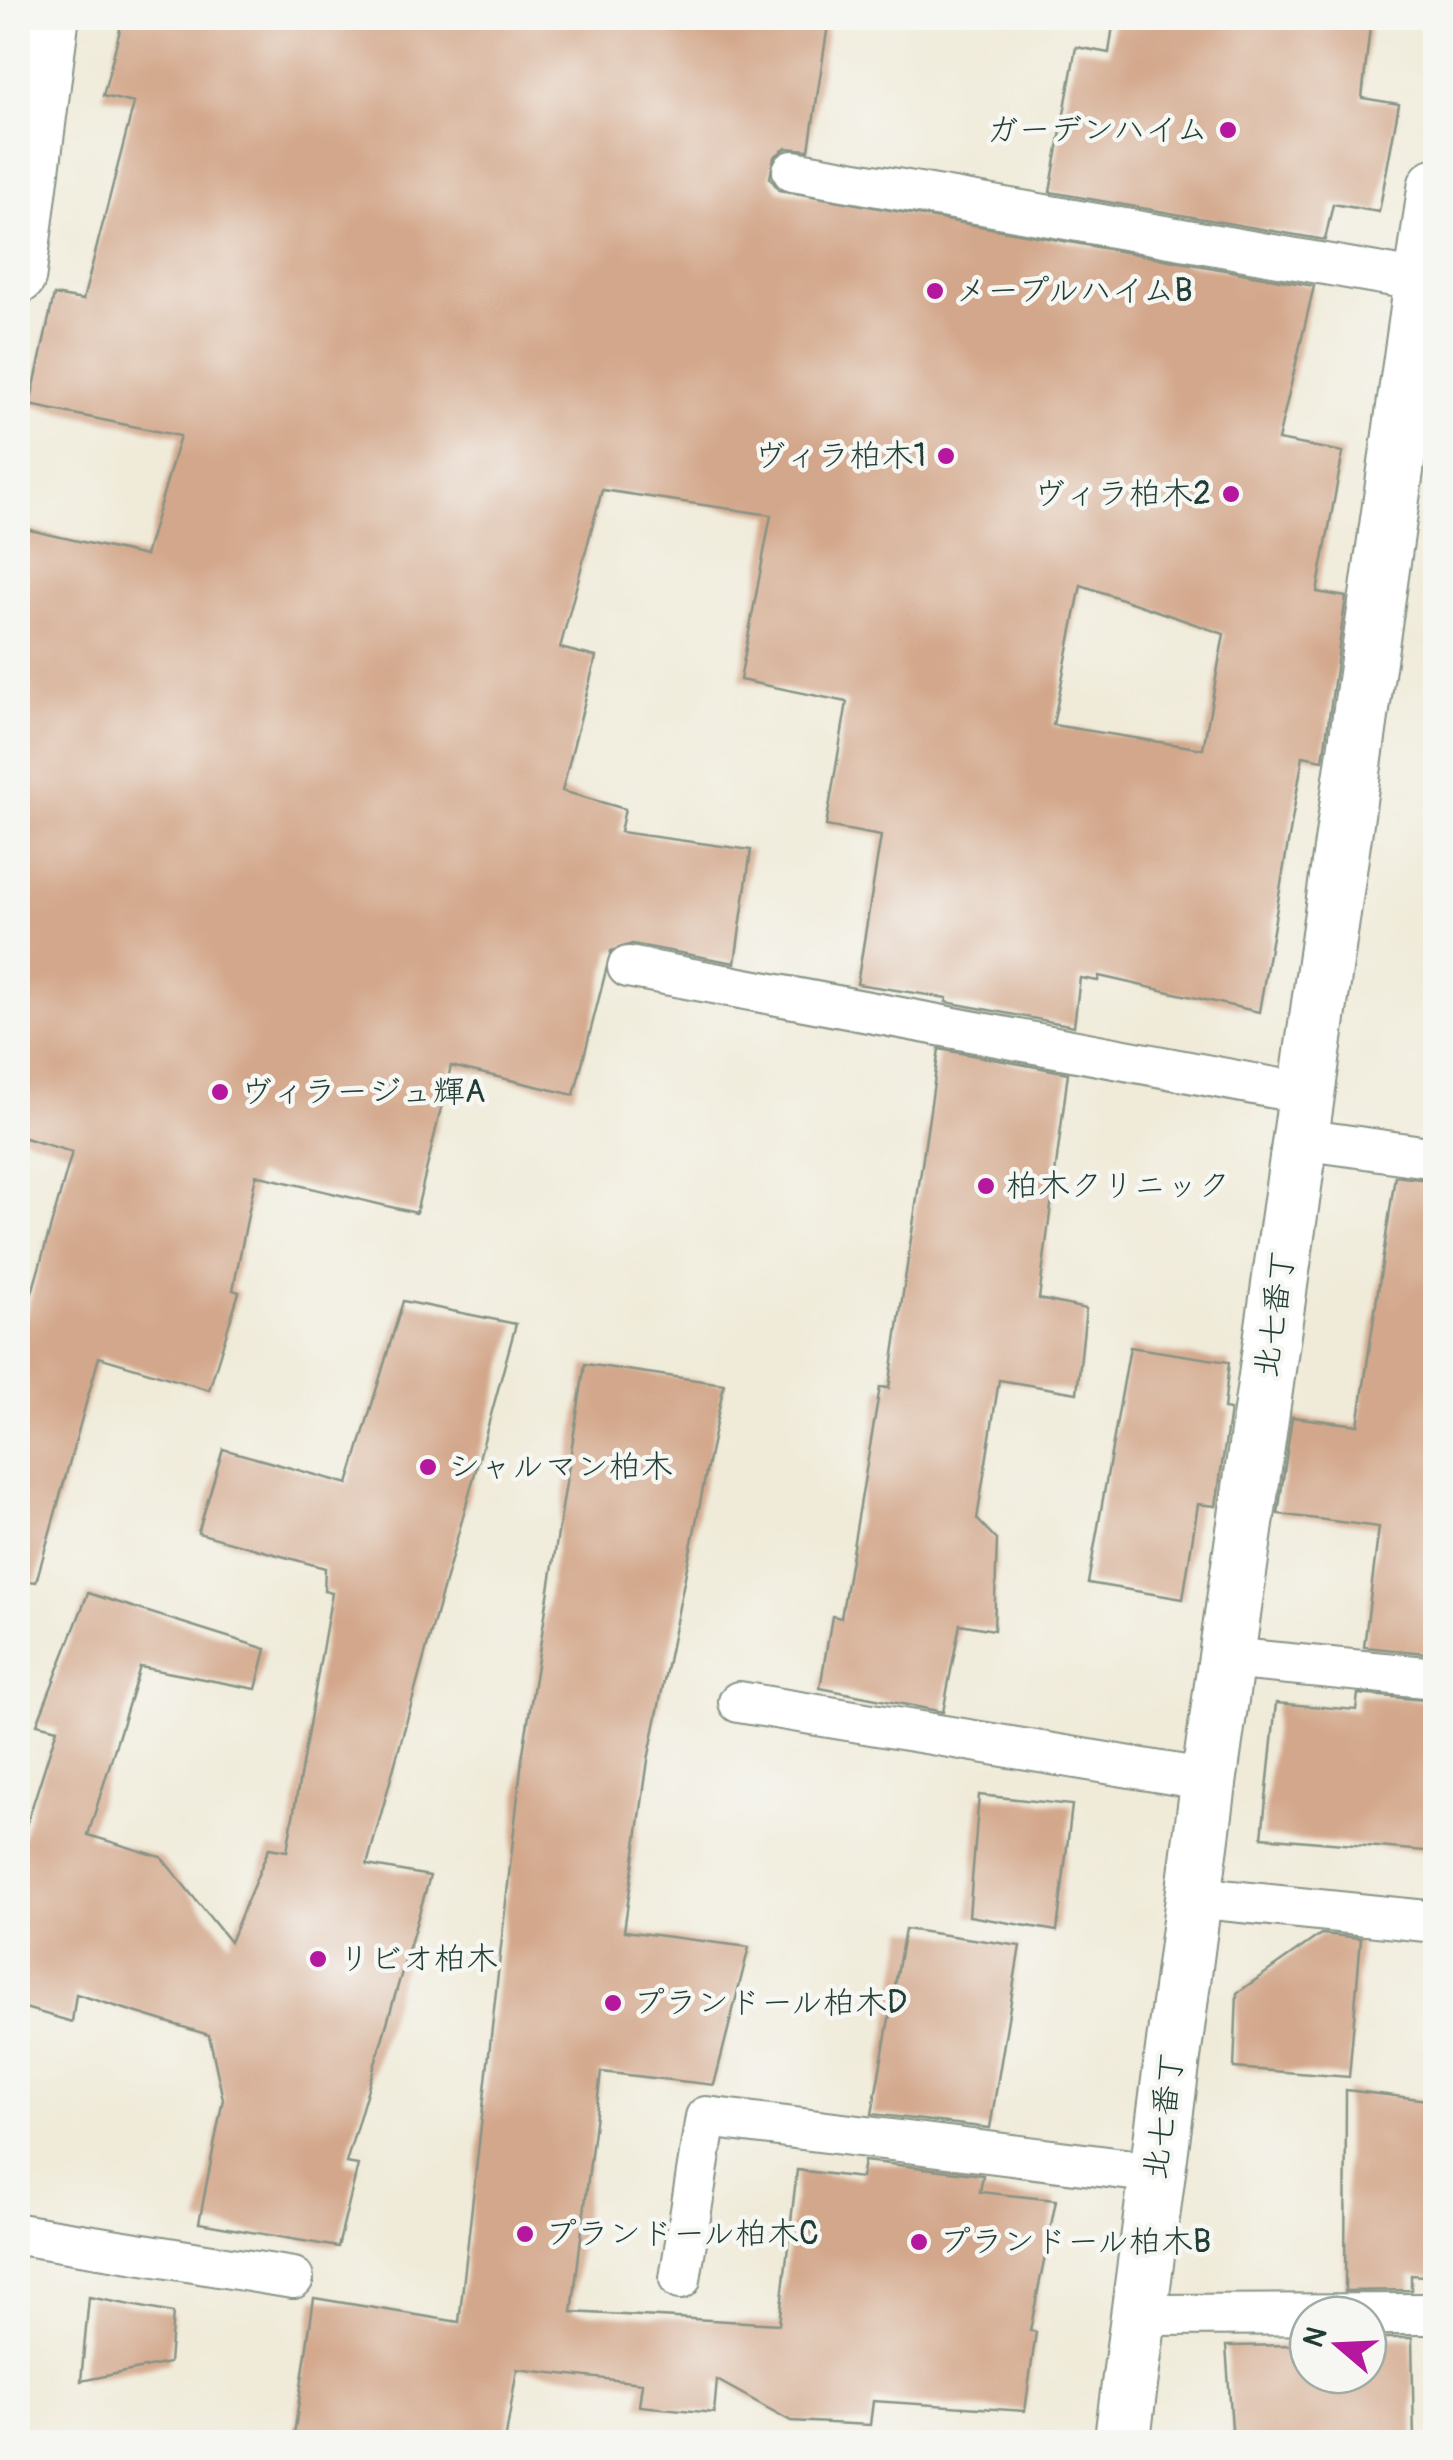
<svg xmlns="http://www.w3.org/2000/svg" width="1453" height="2460" viewBox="0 0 1453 2460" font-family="Pangolin,'Klee One',sans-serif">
  <rect width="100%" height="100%" fill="#f6f6f2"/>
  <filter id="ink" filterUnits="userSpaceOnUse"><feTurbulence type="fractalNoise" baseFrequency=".01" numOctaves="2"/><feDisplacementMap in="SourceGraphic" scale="20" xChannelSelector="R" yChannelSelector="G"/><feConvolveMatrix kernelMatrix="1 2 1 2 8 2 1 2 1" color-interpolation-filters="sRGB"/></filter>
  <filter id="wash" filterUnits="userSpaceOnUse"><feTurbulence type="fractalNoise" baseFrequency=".0048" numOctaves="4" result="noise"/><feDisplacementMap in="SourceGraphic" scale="40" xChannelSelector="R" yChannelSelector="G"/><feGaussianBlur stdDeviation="2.25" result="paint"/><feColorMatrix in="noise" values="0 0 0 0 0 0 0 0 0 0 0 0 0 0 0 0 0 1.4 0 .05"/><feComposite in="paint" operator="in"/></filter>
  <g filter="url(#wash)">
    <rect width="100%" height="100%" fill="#f0ebd9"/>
    <g id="blocks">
      <g fill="#d3a78b" fill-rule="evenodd">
        <path d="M123,18H829L809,150L786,148L774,157L770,178L779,190L1314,286L1278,440L1343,452L1317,592L1346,597L1323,760L1303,756L1259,1012L1099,976L1098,981L1080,978L1074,1026L946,1002L947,998L857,984L881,836L826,826L847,702L740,680L771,515L602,490L560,648L596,657L562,791L625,809L620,832L751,850L735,963L632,944L611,951L574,1095L451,1066L416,1213L256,1175L233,1290L239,1292L209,1390L99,1357L36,1582L18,1580V1342L72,1152L18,1136V563L25,529L145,556L180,436L30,405L54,295L83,300L134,103L103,96ZM1081,585L1224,634L1203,749L1053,725Z"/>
        <path d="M1114,18H1371L1362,98L1399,104L1379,212L1333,204L1325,240L1050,192L1076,47L1109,53Z"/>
        <path d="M939,1049L1068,1073L1039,1299L1086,1309L1077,1393L999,1380L977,1519L997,1540L994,1630L960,1624L943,1712L820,1688L832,1616L841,1618L880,1387L889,1388Z"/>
        <path d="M1395,1176L1436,1181V1654L1364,1647L1379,1527L1278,1514L1292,1417L1358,1425Z"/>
        <path d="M403,1301L516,1324L367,1865L430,1876L346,2163L358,2165L338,2247L199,2223L223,2099L209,2035L76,1994L72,2022L18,2006V1851L57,1729L37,1724L88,1593L266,1649L256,1689L140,1667L88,1835L161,1857L230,1942L269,1848L287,1851L332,1593L324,1591L325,1568L198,1533L223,1449L348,1484Z"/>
        <path d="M1130,1347L1229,1362L1224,1409L1230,1410L1216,1506L1198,1504L1183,1599L1088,1583Z"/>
        <path d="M585,1364L724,1384L648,1760L624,1931L749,1947L714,2085L601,2072L572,2312L779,2324L797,2170L861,2178L864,2161L983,2175L980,2192L1056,2200L1030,2331L1036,2332L1025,2411L873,2401L870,2425L791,2421L717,2380L714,2413L639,2406L642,2383L517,2369L505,2442H293L314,2298L459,2322L522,1759Z"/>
        <path d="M1358,1694L1436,1701V1852L1262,1837L1276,1703L1356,1710Z"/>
        <path d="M979,1795L1072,1805L1057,1931L969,1916Z"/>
        <path d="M905,1929L1020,1946L990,2128L872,2114Z"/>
        <path d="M1321,1934L1361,1938L1349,2077L1234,2068L1237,1993Z"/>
        <path d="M1346,2090L1436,2101V2277L1411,2275V2290L1345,2291Z"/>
        <path d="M89,2297L173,2313L169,2363L81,2381Z"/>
        <path d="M1368,2338H1412L1414,2442H1233L1226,2346L1308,2345V2375H1368Z"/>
      </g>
    </g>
  </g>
  <g filter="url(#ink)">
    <use href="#blocks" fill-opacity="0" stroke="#889486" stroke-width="2.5"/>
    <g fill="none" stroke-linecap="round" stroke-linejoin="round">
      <defs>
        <g id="lane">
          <path d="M793,171L1422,281"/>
          <path d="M628,967L1307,1094"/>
          <path d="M1301,1139L1436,1158"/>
          <path d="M1226,1658L1436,1678"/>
          <path d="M739,1702L1209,1780"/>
          <path d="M1193,1897L1436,1922"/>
          <path d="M18,2234L293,2278"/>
          <path d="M680,2279L706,2117L1156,2173"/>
          <path d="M1139,2315L1436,2314"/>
        </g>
        <path id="street" d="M18,276L51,18"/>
        <path id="secondary" d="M1122,2442L1209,1780L1436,186"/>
      </defs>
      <use href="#lane" stroke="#889486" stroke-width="44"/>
      <use href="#street" stroke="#889486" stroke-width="59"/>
      <use href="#secondary" stroke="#889486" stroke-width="59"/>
      <use href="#lane" stroke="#fff" stroke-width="40"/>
      <use href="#street" stroke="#fff" stroke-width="55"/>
      <use href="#secondary" stroke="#fff" stroke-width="55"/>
    </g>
  </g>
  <g fill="#b5179e" stroke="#f6f6f2" stroke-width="4">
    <circle cx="1228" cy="130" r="10"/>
    <circle cx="935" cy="291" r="10"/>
    <circle cx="946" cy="456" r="10"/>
    <circle cx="1231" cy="494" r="10"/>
    <circle cx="220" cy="1092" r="10"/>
    <circle cx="986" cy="1186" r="10"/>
    <circle cx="428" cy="1467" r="10"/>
    <circle cx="318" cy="1959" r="10"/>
    <circle cx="613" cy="2003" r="10"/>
    <circle cx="525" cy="2234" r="10"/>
    <circle cx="919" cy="2242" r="10"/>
  </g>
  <g text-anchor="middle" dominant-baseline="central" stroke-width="9" stroke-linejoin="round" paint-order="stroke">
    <g font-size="32" fill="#1f3d34" stroke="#f6f6f2" text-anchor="start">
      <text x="1208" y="130" text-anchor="end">ガーデンハイム</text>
      <text x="955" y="291">メープルハイムB</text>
      <text x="926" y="456" text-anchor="end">ヴィラ柏木1</text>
      <text x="1211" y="494" text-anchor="end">ヴィラ柏木2</text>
      <text x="240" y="1092">ヴィラージュ輝A</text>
      <text x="1006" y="1186">柏木クリニック</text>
      <text x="448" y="1467">シャルマン柏木</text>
      <text x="338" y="1959">リビオ柏木</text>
      <text x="633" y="2003">プランドール柏木D</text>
      <text x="545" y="2234">プランドール柏木C</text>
      <text x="939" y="2242">プランドール柏木B</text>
    </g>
    <g font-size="32" fill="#1f3d34" stroke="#f6f6f2">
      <text transform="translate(1275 1314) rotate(-82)">北七番丁</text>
      <text transform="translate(1164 2116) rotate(-82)">北七番丁</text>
    </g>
  </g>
  <rect width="1453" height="2460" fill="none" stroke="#f6f6f2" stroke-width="60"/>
  <g transform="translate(1338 2345) rotate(289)"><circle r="48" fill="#f6f6f2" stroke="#a0aca6" stroke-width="2.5"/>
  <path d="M0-8L18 38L0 25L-18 38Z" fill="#b5179e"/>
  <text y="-15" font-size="28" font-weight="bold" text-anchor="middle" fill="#1f3d34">N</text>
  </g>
</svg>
